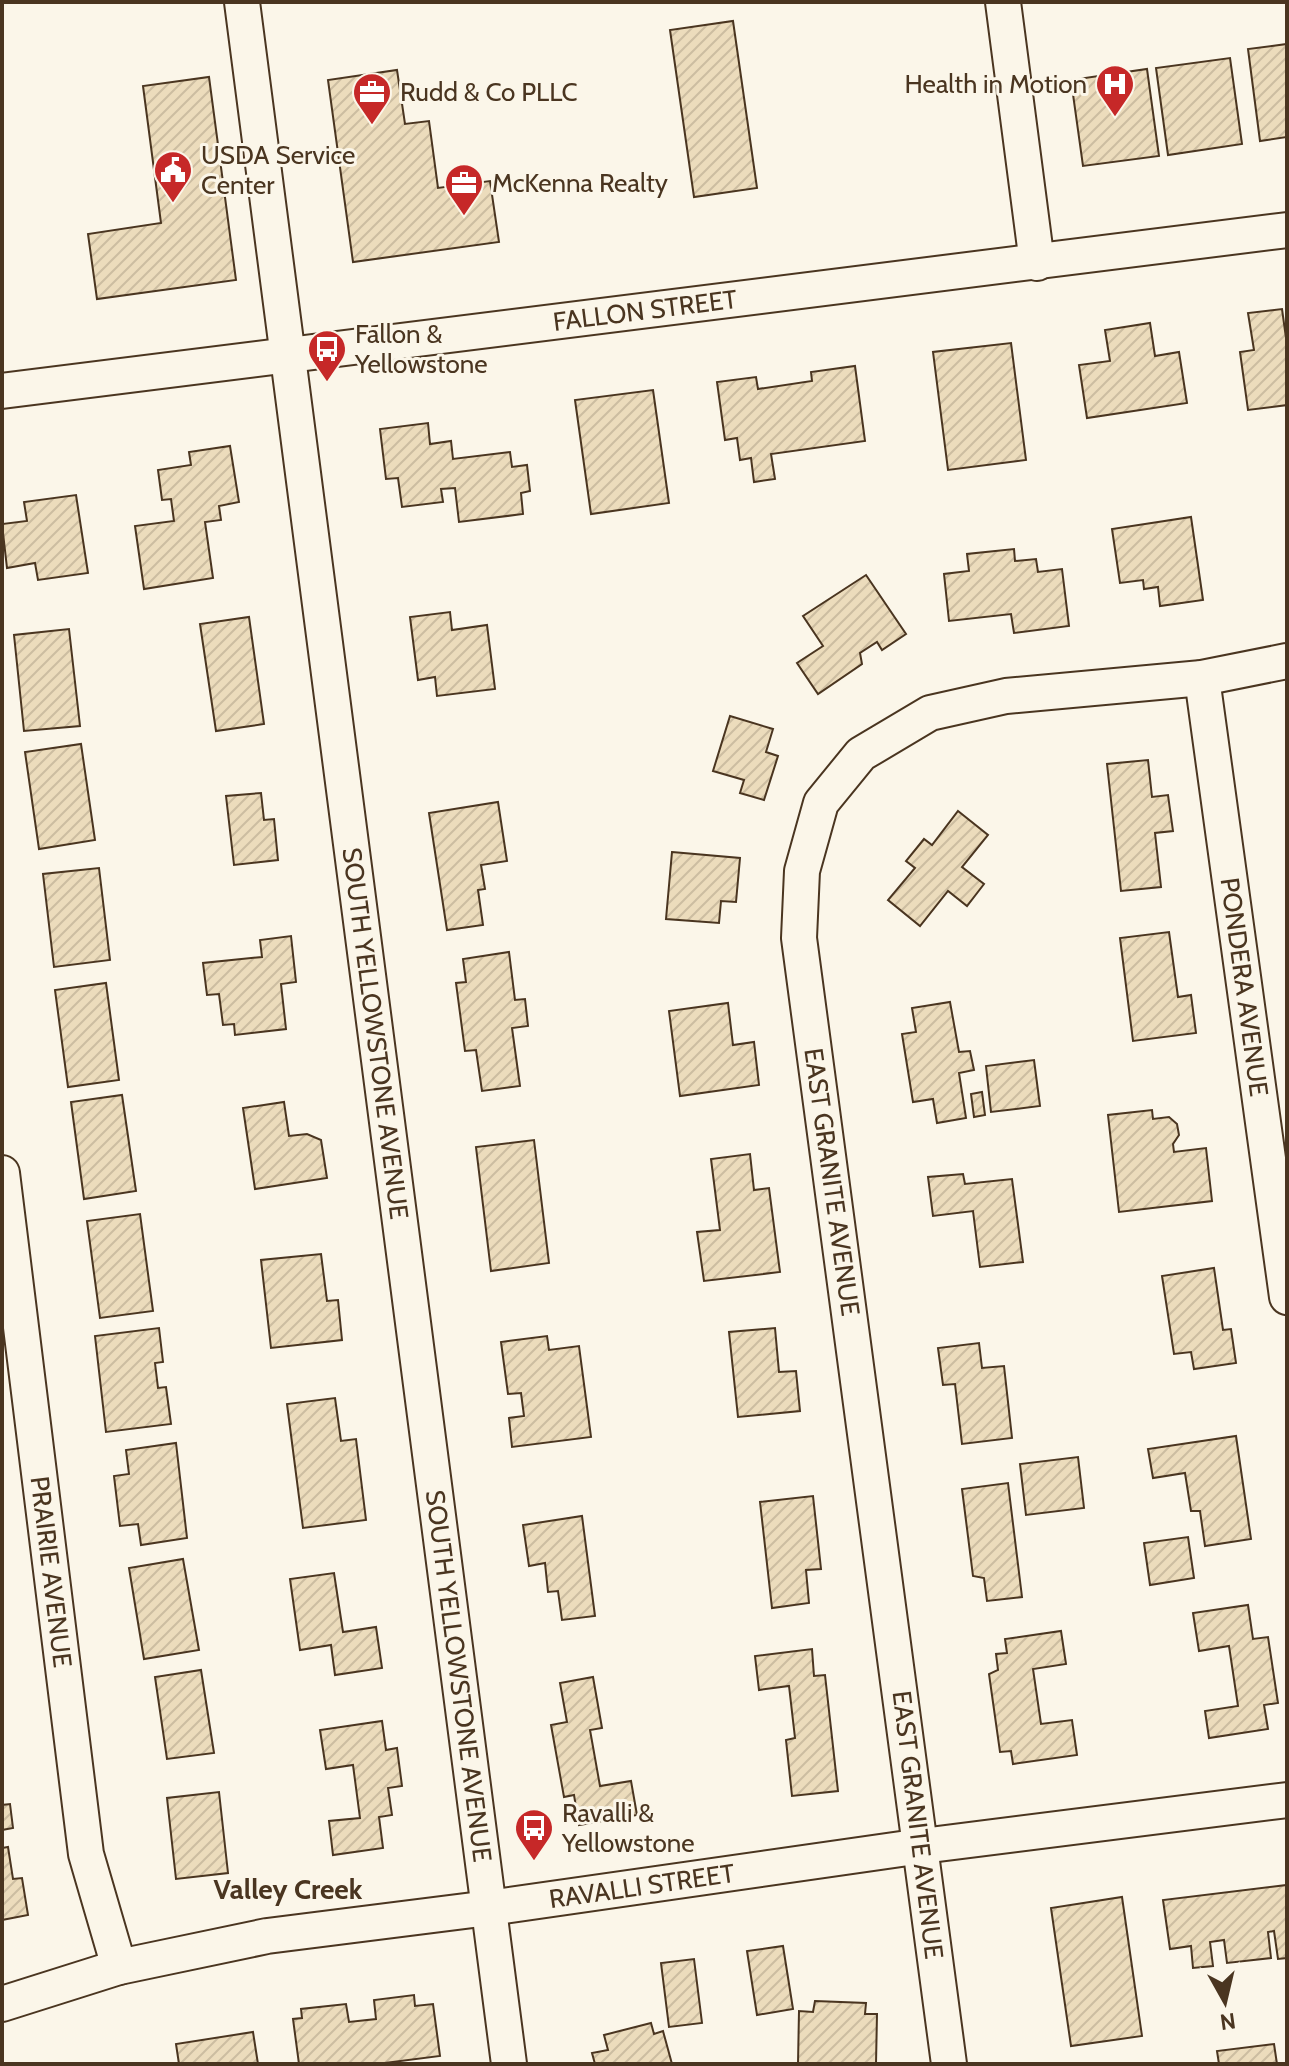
<svg xmlns="http://www.w3.org/2000/svg" width="1289" height="2066" viewBox="0 0 1289 2066" font-family="Cabin,sans-serif">
  <defs>
    <pattern id="building-hatch" width="6" height="6" patternUnits="userSpaceOnUse" patternTransform="scale(2)"><rect width="6" height="6" fill="#ecdcbc"/><path d="M-1 1l2-2M0 6l6-6M5 7l2-2" fill="none" stroke="#ccbda1"/></pattern>
  </defs>
  <rect width="100%" height="100%" fill="#fbf6e9"/>
  <g fill="url(#building-hatch)" stroke="#4a3520" stroke-width="2">
    <path d="M733,21L757,188L694,197L670,30Z"/>
    <path d="M1287,44V137L1260,141L1248,49Z"/>
    <path d="M1230,58L1242,144L1168,155L1156,68Z"/>
    <path d="M1147,69L1159,156L1083,166L1071,80Z"/>
    <path d="M397,70L405,124L429,121L438,188L490,181L499,242L353,262L328,80Z"/>
    <path d="M209,77L236,280L97,299L88,234L161,223L143,86Z"/>
    <path d="M1282,309L1287,345V405L1248,410L1240,352L1254,350L1248,313Z"/>
    <path d="M1150,323L1155,356L1179,352L1187,403L1087,418L1079,365L1110,361L1105,330Z"/>
    <path d="M1011,343L1026,460L948,470L933,352Z"/>
    <path d="M855,366L865,441L771,454L775,479L754,482L751,458L740,460L737,438L725,440L717,382L756,377L758,389L812,381L811,372Z"/>
    <path d="M653,390L669,503L591,514L575,400Z"/>
    <path d="M428,423L430,444L451,441L453,459L510,452L512,467L527,465L530,491L521,493L523,514L459,522L455,488L441,489L443,502L402,507L398,478L386,479L380,429Z"/>
    <path d="M230,446L239,502L219,506L221,520L205,522L213,578L144,589L135,526L174,521L171,499L162,500L158,470L191,465L189,452Z"/>
    <path d="M76,495L88,573L38,580L35,563L7,568L2,524L27,521L24,502Z"/>
    <path d="M1191,517L1203,600L1160,606L1158,587L1144,589L1143,580L1120,583L1112,529Z"/>
    <path d="M1014,549L1015,561L1036,559L1038,572L1062,569L1069,626L1014,633L1011,614L949,621L944,574L969,571L967,554Z"/>
    <path d="M866,575L906,634L882,650L877,642L860,653L862,664L818,694L797,663L823,646L803,616Z"/>
    <path d="M450,612L452,630L487,625L495,689L437,696L435,677L418,680L410,617Z"/>
    <path d="M249,617L264,724L216,731L200,624Z"/>
    <path d="M69,629L80,726L24,731L14,635Z"/>
    <path d="M730,716L773,729L766,752L778,756L764,800L740,793L744,780L713,771Z"/>
    <path d="M81,744L95,840L39,849L25,752Z"/>
    <path d="M1148,760L1152,797L1168,795L1173,831L1155,833L1161,887L1121,891L1107,764Z"/>
    <path d="M261,793L264,820L274,819L278,860L234,865L226,796Z"/>
    <path d="M498,802L507,861L481,865L485,889L478,890L483,925L447,930L429,813Z"/>
    <path d="M958,811L988,835L962,867L984,884L967,906L948,891L920,926L888,900L915,868L906,861L924,839L932,845Z"/>
    <path d="M672,852L740,858L736,902L721,901L719,923L666,919Z"/>
    <path d="M99,868L110,960L54,967L43,874Z"/>
    <path d="M1169,932L1178,997L1191,995L1196,1033L1133,1041L1120,938Z"/>
    <path d="M291,936L296,982L281,984L286,1029L235,1035L234,1024L223,1025L219,994L207,995L203,963L262,957L260,940Z"/>
    <path d="M509,952L515,1000L525,999L528,1026L512,1028L520,1086L482,1091L476,1050L465,1051L456,983L466,982L463,959Z"/>
    <path d="M106,983L119,1080L68,1087L55,990Z"/>
    <path d="M950,1002L959,1052L970,1051L974,1070L959,1073L966,1118L937,1123L933,1099L913,1102L902,1034L916,1032L912,1008Z"/>
    <path d="M728,1003L733,1045L754,1042L759,1085L680,1096L669,1011Z"/>
    <path d="M1034,1060L1040,1106L991,1112L986,1066Z"/>
    <path d="M982,1092L985,1115L974,1117L971,1094Z"/>
    <path d="M122,1095L136,1191L84,1199L71,1102Z"/>
    <path d="M284,1102L289,1136L307,1134L321,1140L327,1178L255,1189L243,1108Z"/>
    <path d="M1152,1110L1153,1119L1169,1117L1177,1124L1179,1135L1173,1144L1174,1152L1206,1148L1212,1201L1119,1212L1108,1115Z"/>
    <path d="M534,1140L549,1263L491,1271L476,1147Z"/>
    <path d="M750,1154L754,1190L769,1188L780,1272L704,1281L697,1232L720,1230L711,1159Z"/>
    <path d="M963,1174L965,1184L1012,1179L1023,1262L980,1267L973,1211L933,1216L928,1177Z"/>
    <path d="M140,1214L153,1311L100,1318L87,1221Z"/>
    <path d="M321,1254L327,1301L338,1300L342,1340L271,1348L261,1260Z"/>
    <path d="M1214,1268L1223,1330L1231,1329L1236,1363L1194,1369L1191,1352L1174,1354L1162,1276Z"/>
    <path d="M159,1328L163,1362L155,1363L158,1388L166,1387L171,1424L106,1432L95,1336Z"/>
    <path d="M775,1328L779,1372L796,1371L800,1411L738,1417L729,1332Z"/>
    <path d="M547,1336L549,1350L579,1346L591,1437L512,1447L509,1418L524,1416L521,1393L508,1394L501,1342Z"/>
    <path d="M979,1343L982,1368L1004,1366L1012,1438L962,1444L955,1384L943,1385L938,1348Z"/>
    <path d="M335,1398L341,1441L356,1439L366,1520L303,1528L287,1404Z"/>
    <path d="M1236,1436L1251,1539L1205,1546L1200,1511H1191L1185,1473L1153,1478L1148,1449Z"/>
    <path d="M176,1443L187,1538L141,1545L138,1524L120,1526L114,1476L129,1474L126,1450Z"/>
    <path d="M1078,1457L1084,1508L1026,1515L1020,1464Z"/>
    <path d="M1008,1483L1022,1597L987,1601L984,1578L973,1576L962,1489Z"/>
    <path d="M813,1496L821,1569L806,1570L809,1603L772,1608L760,1502Z"/>
    <path d="M582,1516L595,1616L562,1620L558,1591L548,1592L545,1563L529,1566L523,1525Z"/>
    <path d="M1188,1537L1194,1578L1150,1585L1144,1543Z"/>
    <path d="M183,1559L199,1650L144,1659L129,1568Z"/>
    <path d="M334,1573L343,1632L376,1627L382,1668L335,1675L331,1645L300,1650L290,1579Z"/>
    <path d="M1248,1605L1253,1639L1268,1637L1278,1703L1264,1705L1268,1729L1209,1738L1205,1711L1238,1706L1229,1646L1199,1651L1193,1613Z"/>
    <path d="M1061,1631L1066,1664L1033,1669L1041,1724L1072,1720L1077,1755L1013,1764L1011,1751L1000,1752L989,1674L998,1670L996,1654L1007,1653L1005,1639Z"/>
    <path d="M812,1649L814,1676L825,1675L838,1791L792,1796L786,1740L795,1738L789,1686L759,1690L755,1656Z"/>
    <path d="M201,1670L214,1753L167,1759L155,1677Z"/>
    <path d="M593,1677L602,1728L590,1730L600,1786L631,1781L637,1815L579,1825L574,1795L564,1797L551,1725L567,1722L560,1683Z"/>
    <path d="M382,1721L386,1750L397,1748L402,1786L388,1788L392,1815L379,1817L383,1848L333,1855L329,1821L360,1818L353,1765L326,1769L320,1730Z"/>
    <path d="M219,1792L228,1873L176,1879L167,1798Z"/>
    <path d="M10,1804L13,1828L2,1830V1805Z"/>
    <path d="M8,1847L13,1879L22,1878L28,1915L2,1920V1848Z"/>
    <path d="M1287,1885V1958L1278,1959L1274,1931L1268,1932L1271,1958L1227,1963L1224,1940L1210,1942L1213,1966L1193,1968L1191,1946L1170,1949L1163,1900Z"/>
    <path d="M1122,1897L1142,2036L1071,2046L1051,1908Z"/>
    <path d="M783,1946L793,2009L757,2015L747,1951Z"/>
    <path d="M694,1959L702,2023L669,2027L661,1963Z"/>
    <path d="M414,1995L415,2006L433,2004L440,2056L377,2064H299L293,2019L302,2018L301,2009L346,2004L349,2022L376,2019L374,2000Z"/>
    <path d="M815,2001L866,2003L865,2014H877L876,2064H798L799,2011L813,2012Z"/>
    <path d="M651,2023L654,2034L663,2031L672,2064H595L592,2053L608,2050L604,2035Z"/>
    <path d="M253,2032L258,2064H179L176,2044Z"/>
    <path d="M1274,2044L1277,2064H1219L1217,2051Z"/>
  </g>
  <g fill="none" stroke-linecap="round" stroke-linejoin="round">
    <defs>
      <g id="minor">
        <path id="s1" d="M242,2L509,2064"/>
        <path d="M1003,2L1037,263"/>
        <path id="s2" d="M2,391L1287,230"/>
        <path id="s3" d="M1202,678L1287,1297"/>
        <path id="s4" d="M2,1173L86,1854L119,1967"/>
        <path id="s5" d="M2,2004L119,1967L267,1936L489,1908L922,1846L1287,1800"/>
        <path d="M949,2064L799,938L802,871L821,803L861,754L930,713L1006,696L1202,678L1287,661"/>
      </g>
    </defs>
    <use href="#minor" stroke="#4a3520" stroke-width="38"/>
    <use href="#minor" stroke="#fbf6e9" stroke-width="34"/>
  </g>
  <defs>
    <symbol id="hospital-pin" viewBox="-11 -11 22 30"><path d="M0 17L-7.5 6A9.5 9.5 0 1 1 7.5 6Z" fill="#c62828" stroke="#fbf6e9"/><path d="M-5-5h3v3.5h4V-5h3V5h-3V1.5h-4V5h-3Z" fill="#fff"/></symbol>
    <symbol id="office-pin" viewBox="-11 -11 22 30"><path d="M0 17L-7.5 6A9.5 9.5 0 1 1 7.5 6Z" fill="#c62828" stroke="#fbf6e9"/><path d="M-6-3h4V-5.5h4V-3h4V5H-6ZM-1-4.5V-3h2v-1.5ZM-6 0V1H6V0Z" fill="#fff"/></symbol>
    <symbol id="civic-pin" viewBox="-11 -11 22 30"><path d="M0 17L-7.5 6A9.5 9.5 0 1 1 7.5 6Z" fill="#c62828" stroke="#fbf6e9"/><path d="M-.6-6.5H3V-4.5H.6V-3L4-1V1h2V6H-6V1h2V-1L-.6-3ZM-1.2 2.5V6h2.4V2.5Z" fill="#fff"/></symbol>
    <symbol id="bus-pin" viewBox="-11 -11 22 30"><path d="M0 17L-7.5 6A9.5 9.5 0 1 1 7.5 6Z" fill="#c62828" stroke="#fbf6e9"/><path d="M-5-6H5V4H4V6H2V4H-2V6H-4V4H-5ZM-3.5-4V0h7V-4ZM-3.5 1.2v1.5H-2V1.2ZM2 1.2v1.5H3.5V1.2Z" fill="#fff"/></symbol>
  </defs>
  <g fill-rule="evenodd">
    <use href="#hospital-pin" x="1093" y="62" width="44" height="60"/>
    <use href="#office-pin" x="350" y="70" width="44" height="60"/>
    <use href="#civic-pin" x="151" y="148" width="44" height="60"/>
    <use href="#office-pin" x="442" y="161" width="44" height="60"/>
    <use href="#bus-pin" x="305" y="327" width="44" height="60"/>
    <use href="#bus-pin" x="512" y="1806" width="44" height="60"/>
  </g>
  <g text-anchor="middle" dominant-baseline="central" stroke-width="6" stroke-linejoin="round" paint-order="stroke">
    <g font-size="26" fill="#4a3520" stroke="#fbf6e9" text-anchor="start">
      <text x="1087" y="84" text-anchor="end">Health in Motion</text>
      <text x="400" y="92">Rudd &amp; Co PLLC</text>
      <text x="201" y="155">USDA Service<tspan x="201" dy="30">Center</tspan></text>
      <text x="492" y="183">McKenna Realty</text>
      <text x="355" y="334">Fallon &amp;<tspan x="355" dy="30">Yellowstone</tspan></text>
      <text x="562" y="1813">Ravalli &amp;<tspan x="562" dy="30">Yellowstone</tspan></text>
    </g>
    <g font-size="26" fill="#4a3520" stroke="#fbf6e9">
      <text stroke="none"><textPath href="#s2" startOffset="648">FALLON STREET</textPath></text>
      <text stroke="none"><textPath href="#s3" startOffset="312">PONDERA AVENUE</textPath></text>
      <text stroke="none"><textPath href="#s1" startOffset="1040">SOUTH YELLOWSTONE AVENUE</textPath></text>
      <text transform="translate(832 1182) rotate(82)">EAST GRANITE AVENUE</text>
      <text stroke="none"><textPath href="#s4" startOffset="402">PRAIRIE AVENUE</textPath></text>
      <text stroke="none"><textPath href="#s1" startOffset="1688">SOUTH YELLOWSTONE AVENUE</textPath></text>
      <text transform="translate(918 1825) rotate(83)">EAST GRANITE AVENUE</text>
      <text stroke="none"><textPath href="#s5" startOffset="652">RAVALLI STREET</textPath></text>
    </g>
    <g font-size="28" font-weight="bold" fill="#4a3520" stroke="#fbf6e9">
      <text x="288" y="1889">Valley Creek</text>
    </g>
  </g>
  <rect width="1289" height="2066" fill="none" stroke="#4a3520" stroke-width="8"/>
  <g transform="translate(1225 2002) rotate(172)" stroke="#fbf6e9" stroke-width="6" paint-order="stroke">
  <path d="M0-6L14 30L0 20L-14 30Z" fill="#4a3520"/>
  <text y="-12" font-size="22" font-weight="bold" text-anchor="middle" fill="#4a3520">N</text>
  </g>
</svg>
